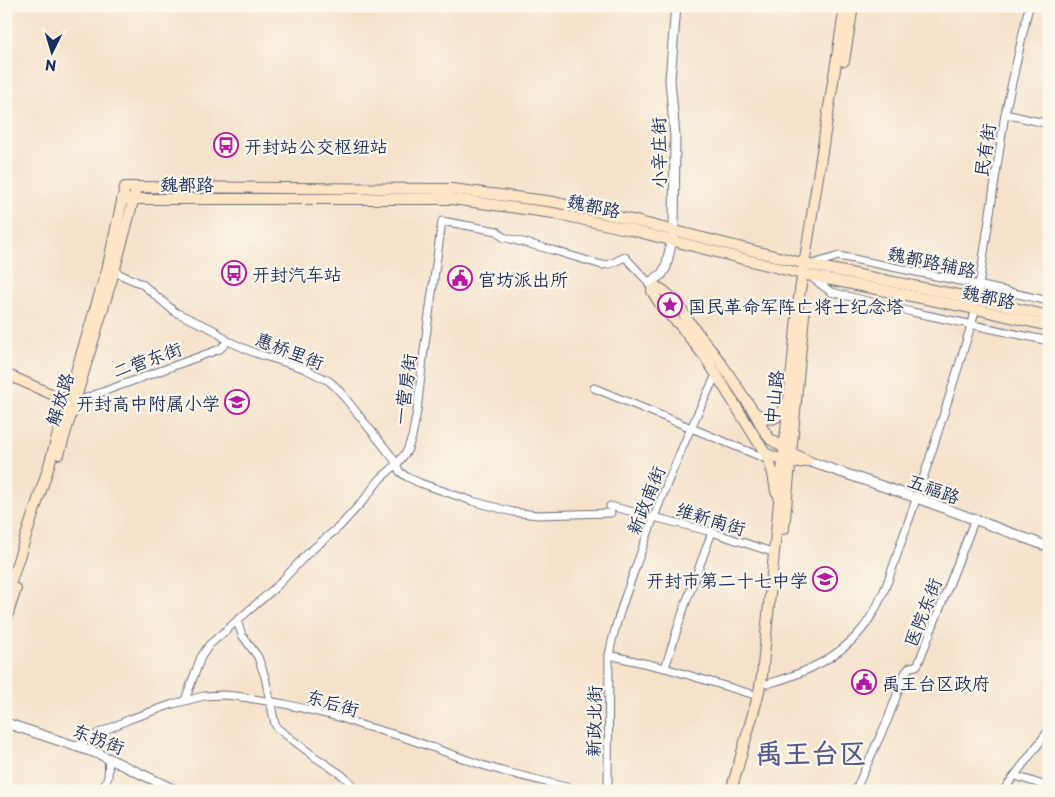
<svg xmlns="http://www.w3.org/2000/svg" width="1055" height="797" viewBox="0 0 1055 797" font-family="'Playpen Sans','LXGW WenKai TC',sans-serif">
  <rect width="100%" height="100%" fill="#fbf7ec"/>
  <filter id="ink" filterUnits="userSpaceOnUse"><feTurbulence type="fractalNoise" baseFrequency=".02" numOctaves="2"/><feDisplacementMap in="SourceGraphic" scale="10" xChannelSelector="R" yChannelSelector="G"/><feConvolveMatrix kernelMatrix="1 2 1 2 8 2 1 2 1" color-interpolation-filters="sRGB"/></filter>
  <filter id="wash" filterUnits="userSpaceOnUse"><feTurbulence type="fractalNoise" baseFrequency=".0096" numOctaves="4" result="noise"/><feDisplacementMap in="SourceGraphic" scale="20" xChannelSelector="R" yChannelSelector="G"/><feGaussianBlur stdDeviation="1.12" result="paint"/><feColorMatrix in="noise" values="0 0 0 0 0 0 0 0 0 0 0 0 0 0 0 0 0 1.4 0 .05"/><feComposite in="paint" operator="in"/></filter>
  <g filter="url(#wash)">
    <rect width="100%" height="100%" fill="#f6e2ca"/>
  </g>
  <g filter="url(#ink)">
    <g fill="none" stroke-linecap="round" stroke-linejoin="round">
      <defs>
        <g id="minor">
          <path d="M1005,114L1049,124"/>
          <path d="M813,264L839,256L960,281L1049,301"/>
          <path d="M112,271L142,284L175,312L214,330L228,341L255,353L303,368L329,381L337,388L393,458L400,472L407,477L420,483L472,501L513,512L537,515L611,513"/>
          <path d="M811,277L831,292L912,312L1049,341"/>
          <path d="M977,299L1005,114L1029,6"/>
          <path d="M594,388L769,460"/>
          <path d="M75,402L220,349L228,341"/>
          <path d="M610,506L712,532L775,553"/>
          <path d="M237,621L242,635L258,657L265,677L275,724L277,728L315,757L342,775L359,791"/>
          <path d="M609,655L665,668L758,696"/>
          <path d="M665,668L684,608L712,532"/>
          <path d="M767,684C800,675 836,659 859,633C882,607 892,569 903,537C930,462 953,385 976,309"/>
          <path d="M185,700L201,657L209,645L276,587L307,554L340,526L363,501L380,479L397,464L407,451L412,437L417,411L423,358L442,221L497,231L503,237L552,250L602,265L610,264L625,257L649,283"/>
          <path d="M78,746L97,734L130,719L173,704L204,696L222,695L236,696L285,704L339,717L361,725L403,737L479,764L502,771L582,791"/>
          <path d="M1016,776L1049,787"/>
          <path d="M102,791L108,777L109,758"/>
          <path d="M608,791L609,655C616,619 629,586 641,552C663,491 688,431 717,373"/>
          <path d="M855,791L888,719L905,673L910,667L916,666L918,664L975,519"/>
          <path d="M1003,791L1049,730"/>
        </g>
        <g id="tertiary">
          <path d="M654,290L649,283L662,274L666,267L674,231L675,136L670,80L676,6"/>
          <path d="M808,461L917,498L1049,547"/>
          <path d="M6,723L99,754L177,791"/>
        </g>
        <g id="secondary">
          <path d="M844,61L853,6"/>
          <path d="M122,199H452L553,213L631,230L802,274L976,309L1049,326"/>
          <path d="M657,287L664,291L677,302L687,319L721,363L754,412L763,429L770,439L792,453L808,461L791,464L765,453L716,374L704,356L679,324L663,309L652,291Z"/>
          <path d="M6,374L67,401L71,402"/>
          <path d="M754,412C771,423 778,421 787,403"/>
          <path d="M765,453C772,465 774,478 776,492"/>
          <path d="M59,454L114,272L135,194"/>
          <path d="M784,529L804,315"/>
          <path d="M6,597L48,469L67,401L107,270L125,187L452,189L554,202L632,220L810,265L977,299L1049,316"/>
          <path d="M6,619L16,589"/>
          <path d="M731,791L758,696L762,676L799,297L845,6"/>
        </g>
      </defs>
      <use href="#minor" stroke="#686e84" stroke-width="9"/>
      <use href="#tertiary" stroke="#686e84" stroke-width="11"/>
      <use href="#secondary" stroke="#686e84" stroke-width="12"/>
      <use href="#minor" stroke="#fff" stroke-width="7"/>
      <use href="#tertiary" stroke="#fff" stroke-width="9"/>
      <use href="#secondary" stroke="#fde5c5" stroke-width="10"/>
    </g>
  </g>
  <defs>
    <symbol id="bus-ring" viewBox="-11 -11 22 22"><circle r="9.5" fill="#fbf7ec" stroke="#b5179e" stroke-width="1.5"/><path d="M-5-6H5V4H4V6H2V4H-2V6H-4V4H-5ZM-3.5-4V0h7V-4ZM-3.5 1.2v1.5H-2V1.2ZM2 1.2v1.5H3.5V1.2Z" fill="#b5179e"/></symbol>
    <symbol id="civic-ring" viewBox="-11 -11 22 22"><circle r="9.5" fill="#fbf7ec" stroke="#b5179e" stroke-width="1.5"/><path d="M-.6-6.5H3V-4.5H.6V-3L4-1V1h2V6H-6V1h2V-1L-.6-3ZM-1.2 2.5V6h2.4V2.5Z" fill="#b5179e"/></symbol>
    <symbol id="sight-ring" viewBox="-11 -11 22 22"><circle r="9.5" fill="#fbf7ec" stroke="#b5179e" stroke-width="1.5"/><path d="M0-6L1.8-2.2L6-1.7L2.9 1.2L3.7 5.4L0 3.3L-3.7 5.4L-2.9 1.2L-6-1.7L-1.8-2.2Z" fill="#b5179e"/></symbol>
    <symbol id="school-ring" viewBox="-11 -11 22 22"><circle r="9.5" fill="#fbf7ec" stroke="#b5179e" stroke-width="1.5"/><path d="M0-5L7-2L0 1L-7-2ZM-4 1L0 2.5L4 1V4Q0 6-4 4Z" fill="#b5179e"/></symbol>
  </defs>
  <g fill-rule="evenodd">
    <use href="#bus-ring" x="212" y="131" width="28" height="28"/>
    <use href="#bus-ring" x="220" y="259" width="28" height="28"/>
    <use href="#civic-ring" x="446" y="264" width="28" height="28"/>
    <use href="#sight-ring" x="656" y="291" width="28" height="28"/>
    <use href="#school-ring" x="223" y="388" width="28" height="28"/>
    <use href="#school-ring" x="811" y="565" width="28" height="28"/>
    <use href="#civic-ring" x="850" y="668" width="28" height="28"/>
  </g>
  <g text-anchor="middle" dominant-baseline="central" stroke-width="4.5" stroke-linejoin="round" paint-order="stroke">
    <g font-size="18" fill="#1b2f5e" stroke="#fbf7ec" text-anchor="start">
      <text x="244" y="145">开封站公交枢纽站</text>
      <text x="252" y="273">开封汽车站</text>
      <text x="478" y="278">官坊派出所</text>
      <text x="688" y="305">国民革命军阵亡将士纪念塔</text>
      <text x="220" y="402" text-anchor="end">开封高中附属小学</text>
      <text x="808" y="579" text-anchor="end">开封市第二十七中学</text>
      <text x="882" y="682">禹王台区政府</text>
    </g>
    <g font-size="18" fill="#1b2f5e" stroke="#fbf7ec">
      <text transform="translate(984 150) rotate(-81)">民有街</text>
      <text transform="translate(658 153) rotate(-91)">小辛庄街</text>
      <text x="187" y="183">魏都路</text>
      <text transform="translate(594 205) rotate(12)">魏都路</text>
      <text transform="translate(932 261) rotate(12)">魏都路辅路</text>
      <text transform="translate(989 296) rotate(12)">魏都路</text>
      <text transform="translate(290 350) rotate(21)">惠桥里街</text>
      <text transform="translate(147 359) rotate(-20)">二营东街</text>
      <text transform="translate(404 389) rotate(-82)">一营房街</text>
      <text transform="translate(773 397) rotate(-84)">中山路</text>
      <text transform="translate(59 399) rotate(-73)">解放路</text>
      <text transform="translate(934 488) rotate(20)">五福路</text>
      <text transform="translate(645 500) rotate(-68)">新政南街</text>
      <text transform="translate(711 518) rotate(17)">维新南街</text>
      <text transform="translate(922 612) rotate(-69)">医院东街</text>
      <text transform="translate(333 702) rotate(16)">东后街</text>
      <text transform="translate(593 721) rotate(-89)">新政北街</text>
      <text transform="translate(99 738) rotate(21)">东拐街</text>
    </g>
    <g font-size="28" font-weight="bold" fill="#545a8b" stroke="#fbf7ec">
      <text x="811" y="751">禹王台区</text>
    </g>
  </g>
  <rect width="1055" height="797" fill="none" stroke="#fbf7ec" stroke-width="25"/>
  <g transform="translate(52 52) rotate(185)" stroke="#fbf7ec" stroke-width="4" paint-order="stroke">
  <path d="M0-4L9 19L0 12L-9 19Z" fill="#1b2f5e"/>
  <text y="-8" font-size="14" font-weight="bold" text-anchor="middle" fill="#1b2f5e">N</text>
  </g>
</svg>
